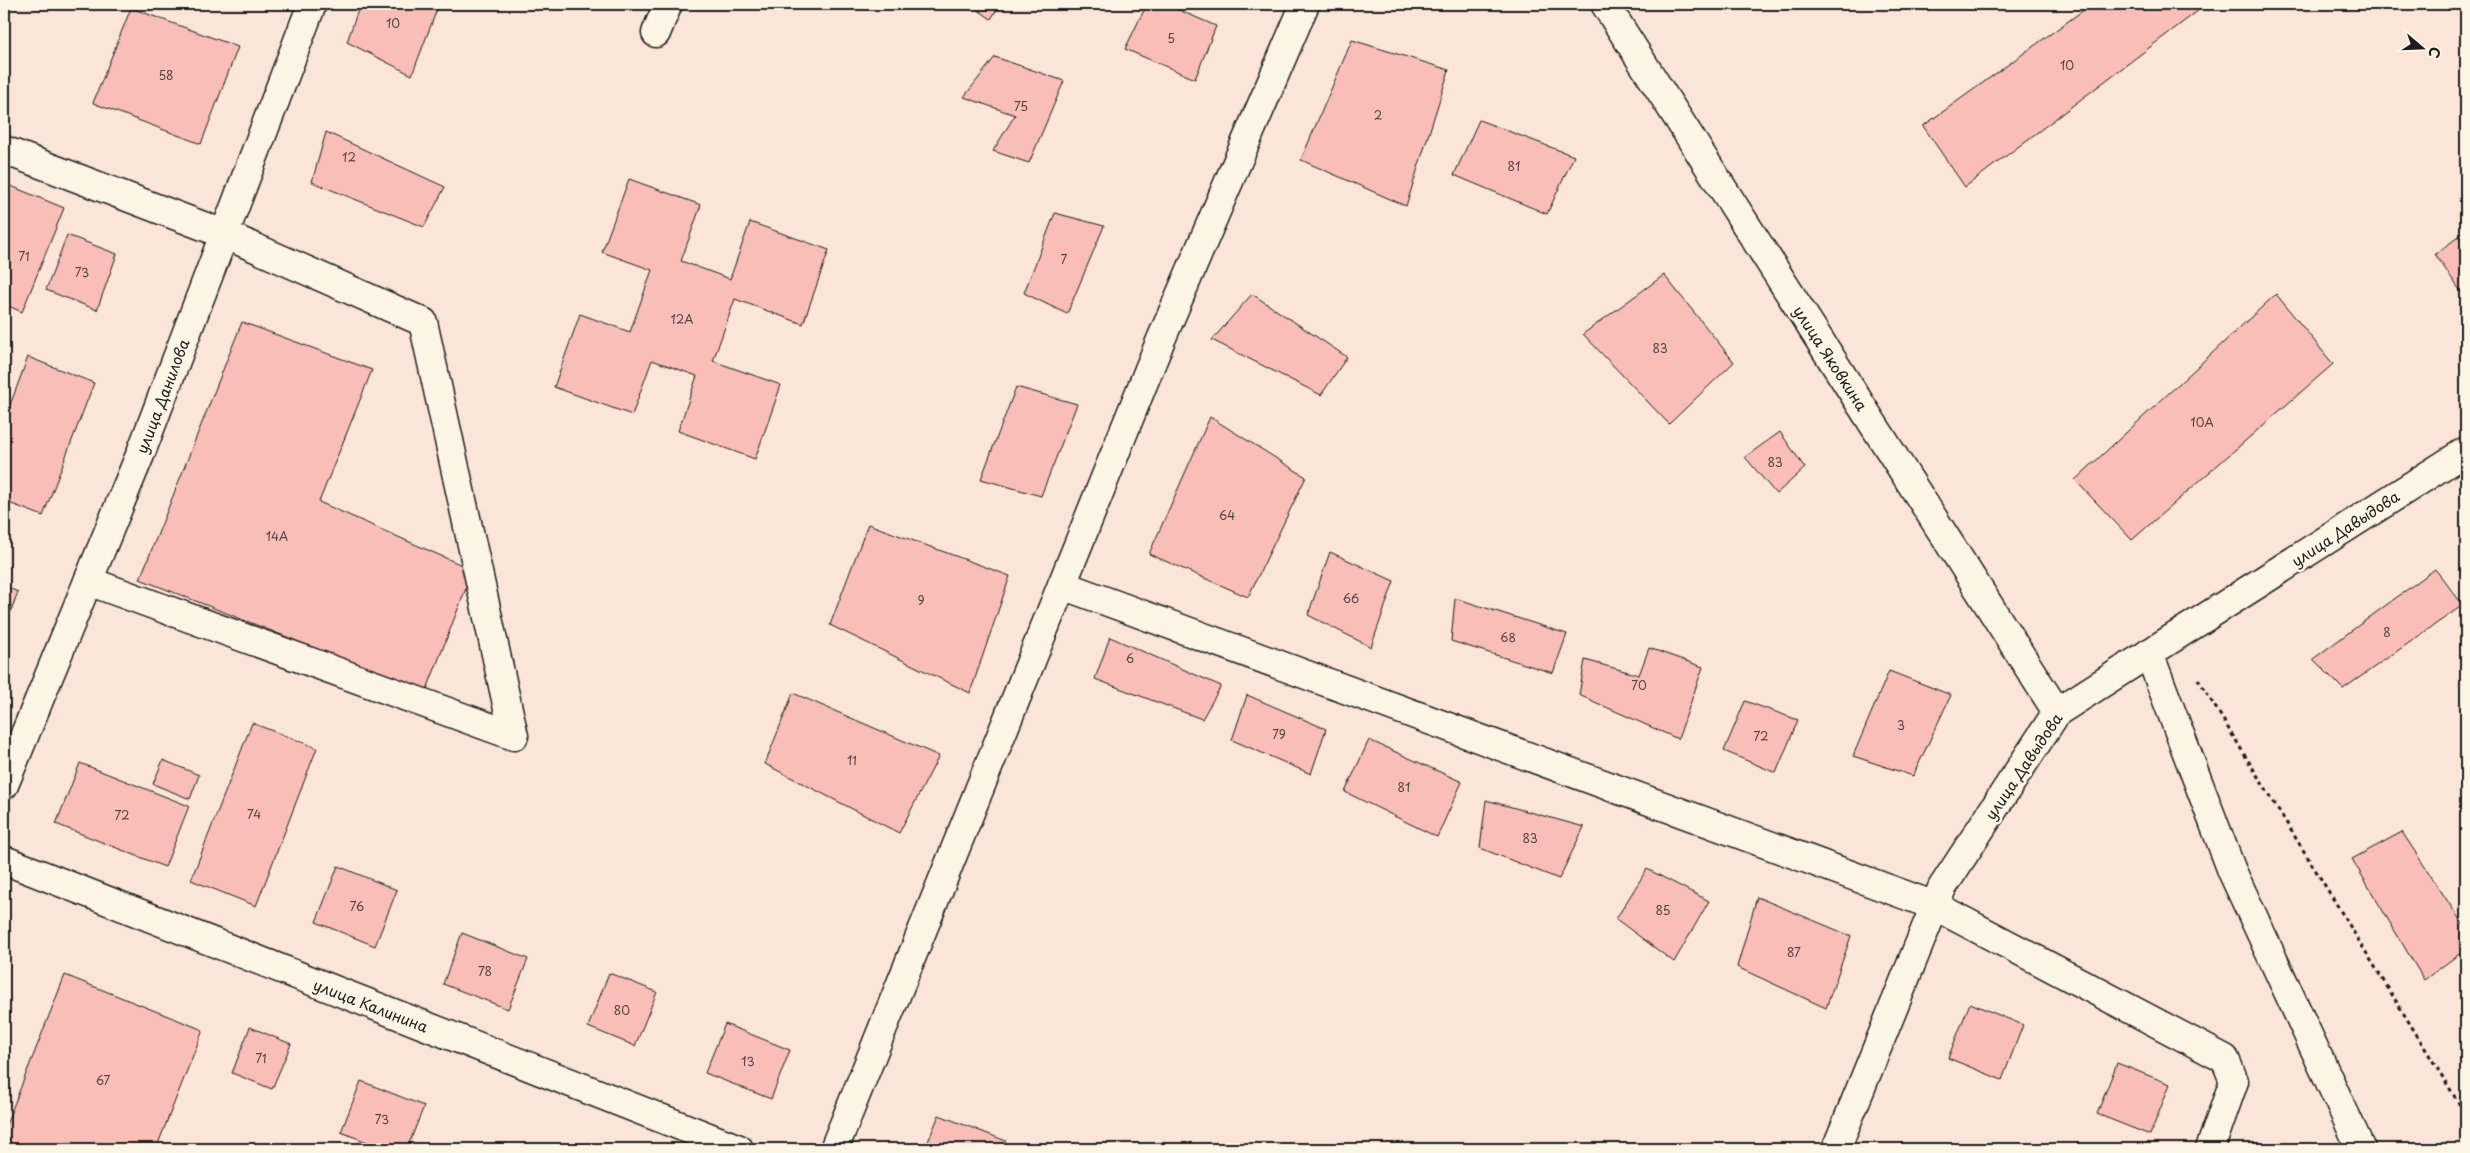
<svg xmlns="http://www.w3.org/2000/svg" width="2470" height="1153" viewBox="0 0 2470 1153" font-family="'Playpen Sans',sans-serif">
  <rect width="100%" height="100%" fill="#fbe4d8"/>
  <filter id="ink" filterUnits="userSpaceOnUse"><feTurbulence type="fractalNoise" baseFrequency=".02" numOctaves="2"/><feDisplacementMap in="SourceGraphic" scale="10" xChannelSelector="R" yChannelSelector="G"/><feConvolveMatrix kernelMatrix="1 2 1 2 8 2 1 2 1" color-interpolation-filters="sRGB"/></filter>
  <g filter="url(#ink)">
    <g fill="#f9beb8" stroke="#1c1c1c">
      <path d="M360,4H439L412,75L347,42Z"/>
      <path d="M970,4H1000L991,19Z"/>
      <path d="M1147,4H1165L1216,26L1195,79L1125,49Z"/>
      <path d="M2092,4H2207L1965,187L1923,126Z"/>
      <path d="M131,8L238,47L201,144L93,103Z"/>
      <path d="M1352,40L1449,70L1406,206L1301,160Z"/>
      <path d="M995,57L1064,81L1029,163L993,151L1015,115L964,97Z"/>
      <path d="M1479,120L1574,156L1547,214L1454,175Z"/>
      <path d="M326,132L445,187L424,227L312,182Z"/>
      <path d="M629,179L701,205L681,261L730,279L750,222L829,250L803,324L735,299L713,361L781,385L755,459L678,431L697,376L652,360L632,415L554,387L580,314L630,332L652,270L602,252Z"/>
      <path d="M11,186L64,208L22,312L4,304V202Z"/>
      <path d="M1055,213L1104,226L1067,314L1024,293Z"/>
      <path d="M2466,231V299L2435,254Z"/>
      <path d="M67,235L117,254L97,310L46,290Z"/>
      <path d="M1664,275L1734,362L1669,424L1583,334Z"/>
      <path d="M1252,294L1347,357L1321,395L1212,340Z"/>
      <path d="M2276,294L2333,364L2132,540L2075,480Z"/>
      <path d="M242,322L372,370L319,502L473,570L426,692L140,579Z"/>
      <path d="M28,357L94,383L43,516L4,501V421Z"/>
      <path d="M1016,387L1077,404L1041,496L981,479Z"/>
      <path d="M1210,417L1306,477L1248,597L1149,554Z"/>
      <path d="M1780,432L1805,468L1776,494L1745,457Z"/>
      <path d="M868,524L1010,576L970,693L830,625Z"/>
      <path d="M1330,552L1394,581L1371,647L1308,615Z"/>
      <path d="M2435,569L2463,605L2343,689L2313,659Z"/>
      <path d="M4,586L18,592L4,629Z"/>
      <path d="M1455,598L1567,634L1553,673L1451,641Z"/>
      <path d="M1110,637L1221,686L1202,719L1095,679Z"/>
      <path d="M1649,648L1703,667L1678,739L1579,695L1585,660L1639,675Z"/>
      <path d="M1889,671L1951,695L1913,776L1853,756Z"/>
      <path d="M793,693L939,756L899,833L765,764Z"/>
      <path d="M1247,695L1326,729L1311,774L1232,740Z"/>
      <path d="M1745,701L1798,720L1776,773L1724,751Z"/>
      <path d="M252,723L317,748L256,906L191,880Z"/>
      <path d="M1369,740L1462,782L1437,837L1345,792Z"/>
      <path d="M163,760L199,775L190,799L153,784Z"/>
      <path d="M80,763L189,806L165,867L56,824Z"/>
      <path d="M1486,800L1584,827L1559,879L1480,848Z"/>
      <path d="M2402,832L2466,929V949L2424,980L2352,859Z"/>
      <path d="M338,866L397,890L375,946L316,922Z"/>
      <path d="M1647,869L1709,901L1674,962L1616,919Z"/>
      <path d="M1757,897L1851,936L1826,1008L1737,967Z"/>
      <path d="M462,933L528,959L508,1009L443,984Z"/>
      <path d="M609,973L657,992L635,1046L588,1027Z"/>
      <path d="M65,975L203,1030L156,1149H4V1130Z"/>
      <path d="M1970,1003L2023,1025L2002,1080L1948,1058Z"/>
      <path d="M725,1024L790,1050L771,1099L705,1073Z"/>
      <path d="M250,1027L291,1044L272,1089L232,1073Z"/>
      <path d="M2117,1063L2170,1084L2150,1135L2097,1114Z"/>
      <path d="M361,1081L424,1106L407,1149H385L341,1132Z"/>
      <path d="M939,1115L1006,1141L1003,1149H925Z"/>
    </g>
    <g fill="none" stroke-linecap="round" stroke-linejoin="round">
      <defs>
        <g id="minor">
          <path d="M1605,4L2057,712"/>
          <path d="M656,33L668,4"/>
          <path d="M4,150L224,234L423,322L514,736L88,581"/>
          <path d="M1062,585L1935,906L2225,1059L2234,1081L2210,1149"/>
          <path d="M2149,653L2232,871L2361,1149"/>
          <path d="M4,785L140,455L312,4"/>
          <path d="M4,860L739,1149"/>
          <path d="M834,1149L1160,342L1305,4"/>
          <path d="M1836,1149L1942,888L2057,712L2466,451"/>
        </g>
      </defs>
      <use href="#minor" stroke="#1c1c1c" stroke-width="31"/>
      <path stroke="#1c1c1c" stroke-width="3" stroke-dasharray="4 4" stroke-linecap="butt" d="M2198,679L2466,1115"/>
      <use href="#minor" stroke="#fcf5e5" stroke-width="28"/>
    </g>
  </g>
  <g text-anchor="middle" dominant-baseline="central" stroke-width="5" stroke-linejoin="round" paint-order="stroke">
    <g font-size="12" fill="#534443">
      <text x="393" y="23">10</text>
      <text x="1171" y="38">5</text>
      <text x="2067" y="65">10</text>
      <text x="166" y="75">58</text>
      <text x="1021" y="106">75</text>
      <text x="1378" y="115">2</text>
      <text x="349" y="157">12</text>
      <text x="1514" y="166">81</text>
      <text x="24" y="256">71</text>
      <text x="1064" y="259">7</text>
      <text x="82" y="272">73</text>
      <text x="682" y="319">12А</text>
      <text x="1660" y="348">83</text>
      <text x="2202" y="422">10А</text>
      <text x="1775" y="462">83</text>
      <text x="1227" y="515">64</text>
      <text x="277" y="536">14А</text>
      <text x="1351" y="598">66</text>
      <text x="921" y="600">9</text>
      <text x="2387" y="632">8</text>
      <text x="1508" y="637">68</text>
      <text x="1130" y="658">6</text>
      <text x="1639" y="685">70</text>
      <text x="1901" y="725">3</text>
      <text x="1279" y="734">79</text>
      <text x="1761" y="736">72</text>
      <text x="852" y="760">11</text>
      <text x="1404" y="787">81</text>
      <text x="254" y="814">74</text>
      <text x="122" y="815">72</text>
      <text x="1530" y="838">83</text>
      <text x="357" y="906">76</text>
      <text x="1663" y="910">85</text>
      <text x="1794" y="952">87</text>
      <text x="485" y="971">78</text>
      <text x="622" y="1010">80</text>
      <text x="261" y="1058">71</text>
      <text x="748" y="1061">13</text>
      <text x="103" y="1080">67</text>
      <text x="382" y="1119">73</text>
    </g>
    <g font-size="15" fill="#1c1c1c" stroke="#fcf5e5">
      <text transform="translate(1831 358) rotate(57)">улица Яковкина</text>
      <text transform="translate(162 396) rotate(-69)">улица Данилова</text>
      <text transform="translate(2345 528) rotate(-33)">улица Давыдова</text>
      <text transform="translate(2023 766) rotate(-56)">улица Давыдова</text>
      <text transform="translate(371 1005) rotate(21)">улица Калинина</text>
    </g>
  </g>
  <rect width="2470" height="1153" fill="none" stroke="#fcf5e5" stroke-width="20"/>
  <rect x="10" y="10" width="2450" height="1133" fill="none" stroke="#1c1c1c" stroke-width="2" filter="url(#ink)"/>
  <g transform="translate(2422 48) rotate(109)" stroke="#fcf5e5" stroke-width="4" paint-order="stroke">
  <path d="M0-4L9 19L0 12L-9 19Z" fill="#1c1c1c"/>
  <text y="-8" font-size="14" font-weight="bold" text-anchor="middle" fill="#1c1c1c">С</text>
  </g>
</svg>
